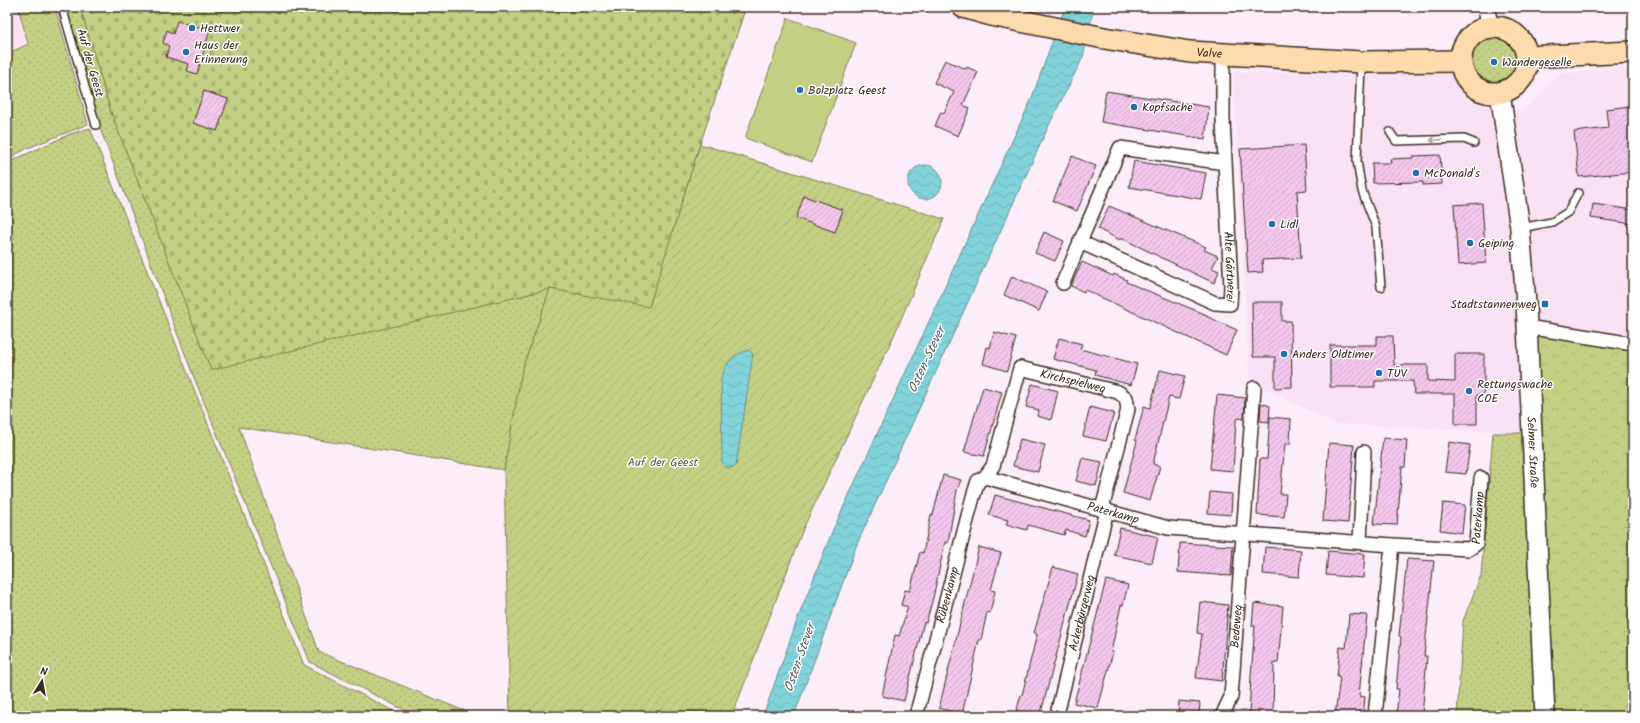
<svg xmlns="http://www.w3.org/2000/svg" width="1640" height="723" viewBox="0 0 1640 723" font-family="Kalam,sans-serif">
  <defs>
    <pattern id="grass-dots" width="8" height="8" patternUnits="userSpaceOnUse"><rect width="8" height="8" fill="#c3d084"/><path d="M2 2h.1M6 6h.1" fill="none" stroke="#a8b372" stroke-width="1.8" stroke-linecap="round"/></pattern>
    <pattern id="forest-crowns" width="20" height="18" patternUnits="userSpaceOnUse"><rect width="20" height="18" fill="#c3d084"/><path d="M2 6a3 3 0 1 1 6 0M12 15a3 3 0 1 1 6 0" fill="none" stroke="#a8b372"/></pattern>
    <pattern id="cemetery-stones" width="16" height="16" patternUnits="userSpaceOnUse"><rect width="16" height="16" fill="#c3d084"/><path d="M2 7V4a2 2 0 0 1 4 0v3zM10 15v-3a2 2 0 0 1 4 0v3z" fill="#a8b372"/></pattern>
    <pattern id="garden-furrows" width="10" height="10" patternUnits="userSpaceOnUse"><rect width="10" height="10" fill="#c3d084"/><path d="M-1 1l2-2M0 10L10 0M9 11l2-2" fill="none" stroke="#a8b372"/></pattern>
    <pattern id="water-waves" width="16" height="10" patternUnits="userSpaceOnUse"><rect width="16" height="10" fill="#82d3db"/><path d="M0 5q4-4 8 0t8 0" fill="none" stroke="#71b5bc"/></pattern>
    <pattern id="building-hatch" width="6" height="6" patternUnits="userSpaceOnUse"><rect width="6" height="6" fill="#f4c7ec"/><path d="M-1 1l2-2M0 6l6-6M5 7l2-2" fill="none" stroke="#d2abca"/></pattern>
  </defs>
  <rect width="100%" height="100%" fill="#fceef9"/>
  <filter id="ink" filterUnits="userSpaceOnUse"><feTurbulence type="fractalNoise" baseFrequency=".025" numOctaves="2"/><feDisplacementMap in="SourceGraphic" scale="8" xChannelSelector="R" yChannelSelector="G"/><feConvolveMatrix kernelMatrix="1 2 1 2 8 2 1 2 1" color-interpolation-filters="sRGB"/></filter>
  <g filter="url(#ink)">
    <g fill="#fae2f5">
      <path d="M7,7H16L26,43L7,53Z"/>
      <path d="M1633,67V342L1526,433L1335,424L1254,383L1249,374L1233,72L1453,74L1458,87L1476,101L1497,104L1499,116L1522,111L1539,95L1556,74Z"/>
    </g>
    <g fill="url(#grass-dots)" stroke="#7f7d51">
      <path d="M18,7H55L88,124L28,148L7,159V54L28,44Z"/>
      <path d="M65,7H80L112,115L211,369L550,289L522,370L504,470L239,427L319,652L477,716H416L310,662L193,375L98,123Z"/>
      <circle cx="1494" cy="61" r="24"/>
      <path d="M90,128L304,665L403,716H7V163L70,134Z"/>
      <path d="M1493,433H1526L1537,716H1457L1463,621L1481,575Z"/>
    </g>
    <path fill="url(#forest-crowns)" stroke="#7f7d51" d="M1534,334L1633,349V716H1556Z"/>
    <path fill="url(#cemetery-stones)" stroke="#7f7d51" d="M80,7H746L700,144L649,308L550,289L211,370L112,115Z"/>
    <path fill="url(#garden-furrows)" stroke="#7f7d51" d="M700,144L944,219L895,333L803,529L732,716H510L504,470L522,370L550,289L649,307Z"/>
    <path fill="#c3d084" stroke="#7f7d51" d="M788,18L856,43L812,162L745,138Z"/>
    <g fill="url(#water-waves)" stroke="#668f8f">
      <path d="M1065,7H1094L1083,57L1050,123L857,544L794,716H763L799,615L832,532L1031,100Z"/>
      <circle cx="925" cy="182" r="17"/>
      <path d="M749,350L753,354L736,466L727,468L722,463L721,378C726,363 733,354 749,350Z"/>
    </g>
    <g fill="url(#building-hatch)" stroke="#3b2a1e">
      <path d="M177,21L210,30L197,74L187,71L189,64L166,57L169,46L163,43L167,30L173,34Z"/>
      <path d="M945,60L966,69L967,67L978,72L963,105L970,108L958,136L935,126L941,112L944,113L954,92L934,83Z"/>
      <path d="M204,91L228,99L217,131L193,123Z"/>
      <path d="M1106,91L1209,107L1205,139L1101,122Z"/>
      <path d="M1631,106L1633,128V172L1579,177L1574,132L1608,128L1606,109Z"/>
      <path d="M1304,145L1307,190L1297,191L1301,258L1262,260L1263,272L1248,273L1240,149Z"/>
      <path d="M1440,155L1442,184L1423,185V182L1373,183L1372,163H1391L1390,159L1413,158V156Z"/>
      <path d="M1072,156L1096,166L1077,211L1053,201Z"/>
      <path d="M1134,161L1206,173L1201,199L1129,187Z"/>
      <path d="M804,196L843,210L835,232L796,218Z"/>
      <path d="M1482,203L1486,263L1458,265L1454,205Z"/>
      <path d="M1593,204L1633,210V224L1591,218Z"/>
      <path d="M1109,206L1206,247L1204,250L1218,256L1212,268L1219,271L1214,283L1121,238L1120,240L1098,229Z"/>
      <path d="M1044,232L1064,241L1055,261L1035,253Z"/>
      <path d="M1082,262L1113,276L1114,274L1127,280L1126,282L1207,315L1206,316L1237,330L1226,355L1085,290L1084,292L1071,286Z"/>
      <path d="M1012,276L1047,292L1039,311L1004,295Z"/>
      <path d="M1252,302H1282V321H1291L1292,387L1275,388V357H1253Z"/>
      <path d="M994,332L1016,338L1007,371L983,364L987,347L990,348Z"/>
      <path d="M1377,336H1393L1394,365H1428V381L1455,382V354H1484V387L1483,395H1477V424H1455V394H1414L1413,381H1375V387H1330V345H1377Z"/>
      <path d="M1059,338L1082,344L1080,349L1137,364L1131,385L1095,375L1096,370L1053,359Z"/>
      <path d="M1160,370L1185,376L1179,399L1169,397L1153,464L1160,466L1150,501L1123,493L1137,441L1135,440L1144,406L1150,408Z"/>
      <path d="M1032,384L1058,391L1051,420L1037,416L1039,410L1026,407Z"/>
      <path d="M983,387L1002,392L984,456L964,452Z"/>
      <path d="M1217,395L1245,398L1244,419L1238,418L1236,421L1233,471L1210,469Z"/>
      <path d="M1261,403L1270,406L1269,422L1260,421Z"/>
      <path d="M1090,407L1114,413L1106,441L1083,436Z"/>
      <path d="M1270,417L1291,419L1290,444H1285L1280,494H1286L1284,517L1257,515L1260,459H1267Z"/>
      <path d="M1383,438L1407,440L1405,467H1402L1397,525L1374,524Z"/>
      <path d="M1020,439L1045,445L1038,472L1013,466Z"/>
      <path d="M1449,442L1470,445L1466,474L1445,472Z"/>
      <path d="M1329,443L1354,445L1348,523L1323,521Z"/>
      <path d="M1082,458L1102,462L1096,486L1076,481Z"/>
      <path d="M943,475L961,480L957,490L948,543L945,542L933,598L926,623L924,622L904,701L882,696L895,635L899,636L908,607L901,605L905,590L910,591L920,552L923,553L931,515H933Z"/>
      <path d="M1210,492L1232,494L1231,515L1208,513Z"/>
      <path d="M995,495L1089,520L1085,536L1066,530L1064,535L1028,525L1027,530L1006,524L1008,520L989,515Z"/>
      <path d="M1443,503L1465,505L1462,533L1440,530Z"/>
      <path d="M1120,528L1158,537L1152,563L1114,555Z"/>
      <path d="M1180,543L1233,546L1231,576L1178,572Z"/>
      <path d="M979,547L1001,553L991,590L995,591L990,613L987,612L981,640H979L962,715L939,708Z"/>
      <path d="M1265,547L1301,550L1299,577L1263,574Z"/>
      <path d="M1328,551L1365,554L1363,578L1326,575Z"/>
      <path d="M1407,559L1434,561L1424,656H1427L1422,716H1396L1399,689H1396L1401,637L1399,636Z"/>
      <path d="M1053,567L1078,574L1040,716H1015L1021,695H1022L1037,634L1034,633Z"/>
      <path d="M1106,580L1128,585L1123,605H1121L1111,652H1113L1098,708L1074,703Z"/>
      <path d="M1200,602L1228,605L1222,681L1196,678L1202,634L1197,633Z"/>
      <path d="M1254,603L1283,606L1278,663H1274L1273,716H1249L1251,676L1255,626H1252Z"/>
      <path d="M1349,614L1367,615L1359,696L1365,697L1363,716H1335L1340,677L1337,676L1340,647L1346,648Z"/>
      <path d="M1179,701L1200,703L1199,716H1178Z"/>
    </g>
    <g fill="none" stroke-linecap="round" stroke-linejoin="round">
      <defs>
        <g id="service">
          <path d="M62,7L96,125"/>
          <path d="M1361,65L1357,161L1362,191L1376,227L1381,287"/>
          <path d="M1390,132L1396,141L1464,139L1474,143"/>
          <path d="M1520,228L1552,222L1568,212L1578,193"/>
        </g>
        <g id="minor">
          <path id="s1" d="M1223,55V119L1231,287L1230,304L1215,303L1080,242L1120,148L1225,163"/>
          <path d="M1063,283L1080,242"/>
          <path d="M1527,327L1633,344"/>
          <path id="s2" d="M985,477L1168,528L1392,545L1375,716"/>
          <path d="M1360,542L1364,452"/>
          <path id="s3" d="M1392,545L1469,549L1476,544L1481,478"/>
          <path id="s4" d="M916,716L973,497L978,481L985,477L993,466L1020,368L1118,392L1126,398L1128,409L1102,509"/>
          <path id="s5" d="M1058,716V710L1107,510"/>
          <path id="s6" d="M1222,716L1231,697L1254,388"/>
        </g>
        <path id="tertiary" d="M1486,7L1490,27"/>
        <g id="secondary">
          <path id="s7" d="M1500,93L1520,228L1526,303L1545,716"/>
        </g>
        <g id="primary">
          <path id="s8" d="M963,7L991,15L1104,38L1190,52L1361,62L1460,61"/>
          <circle cx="1494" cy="60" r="33"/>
          <path d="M1527,57L1633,52"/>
        </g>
      </defs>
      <use href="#service" stroke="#3b2a1e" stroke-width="10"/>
      <use href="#minor" stroke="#3b2a1e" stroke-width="16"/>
      <use href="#tertiary" stroke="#3b2a1e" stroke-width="19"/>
      <use href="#secondary" stroke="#3b2a1e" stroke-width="22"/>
      <use href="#primary" stroke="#3b2a1e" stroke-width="24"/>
      <use href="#service" stroke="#fff" stroke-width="7"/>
      <use href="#minor" stroke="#fff" stroke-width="13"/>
      <use href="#tertiary" stroke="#fff" stroke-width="16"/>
      <use href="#secondary" stroke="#fff" stroke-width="19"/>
      <use href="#primary" stroke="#fedbac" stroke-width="21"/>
    </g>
    <defs><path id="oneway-shaft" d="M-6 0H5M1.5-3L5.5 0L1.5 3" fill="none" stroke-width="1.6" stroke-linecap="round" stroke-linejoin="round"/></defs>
    <use stroke="#a79f9a" href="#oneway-shaft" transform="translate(1436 140) rotate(177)"/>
  </g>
  <g fill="#1f6fb2" stroke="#fff" stroke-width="1.5">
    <circle cx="192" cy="28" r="4"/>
    <circle cx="186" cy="52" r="4"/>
    <circle cx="1494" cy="62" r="4"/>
    <circle cx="800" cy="90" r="4"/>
    <circle cx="1134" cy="107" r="4"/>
    <circle cx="1416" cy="173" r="4"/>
    <circle cx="1272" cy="224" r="4"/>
    <circle cx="1470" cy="243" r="4"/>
    <rect x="1541" y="300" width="8" height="8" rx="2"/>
    <circle cx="1284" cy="354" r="4"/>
    <circle cx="1379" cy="373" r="4"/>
    <circle cx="1469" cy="391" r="4"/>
  </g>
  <g text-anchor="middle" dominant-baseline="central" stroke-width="3" stroke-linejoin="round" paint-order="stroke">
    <g font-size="12" fill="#3b2a1e" stroke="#fff" text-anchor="start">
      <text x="200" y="28">Hettwer</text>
      <text x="194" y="45">Haus der<tspan x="194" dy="14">Erinnerung</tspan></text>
      <text x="1502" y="62">Wandergeselle</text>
      <text x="808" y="90">Bolzplatz Geest</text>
      <text x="1142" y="107">Kopfsache</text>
      <text x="1424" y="173">McDonald's</text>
      <text x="1280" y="224">Lidl</text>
      <text x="1478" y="243">Geiping</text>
      <text x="1537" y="304" text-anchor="end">Stadtstannenweg</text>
      <text x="1292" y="354">Anders Oldtimer</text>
      <text x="1387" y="373">TÜV</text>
      <text x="1477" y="384">Rettungswache<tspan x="1477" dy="14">COE</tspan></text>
    </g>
    <g font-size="12" fill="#3b2a1e" stroke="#fff">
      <text stroke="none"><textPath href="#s8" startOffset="251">Valve</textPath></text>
      <text transform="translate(90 63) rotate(74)">Auf der Geest</text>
      <text stroke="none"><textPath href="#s1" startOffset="212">Alte Gärtnerei</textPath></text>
      <text stroke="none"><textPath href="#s4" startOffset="421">Kirchspielweg</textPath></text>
      <text stroke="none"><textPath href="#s7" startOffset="361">Selmer Straße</textPath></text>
      <text stroke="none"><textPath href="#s2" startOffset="133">Paterkamp</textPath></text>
      <text stroke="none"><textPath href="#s3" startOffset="112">Paterkamp</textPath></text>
      <text stroke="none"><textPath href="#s4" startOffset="125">Rübenkamp</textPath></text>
      <text stroke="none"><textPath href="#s5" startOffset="106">Ackerbürgerweg</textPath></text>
      <text stroke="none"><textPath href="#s6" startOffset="92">Bedeweg</textPath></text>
    </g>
    <g font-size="12" fill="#645c3d" stroke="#fff">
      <text x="663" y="462">Auf der Geest</text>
    </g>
    <g font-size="13" font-style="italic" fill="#505d57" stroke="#fff">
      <text transform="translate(927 360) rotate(-65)">Osten-Stever</text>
      <text transform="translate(800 658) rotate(-71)">Osten-Stever</text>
    </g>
  </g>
  <rect width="1640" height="723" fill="none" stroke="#fff" stroke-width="24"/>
  <rect x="12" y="12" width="1616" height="699" fill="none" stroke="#3b2a1e" stroke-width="1.5" filter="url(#ink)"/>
  <g transform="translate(42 681) rotate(11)" stroke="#ffffff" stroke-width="3" paint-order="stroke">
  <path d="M0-3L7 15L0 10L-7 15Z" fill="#3b2a1e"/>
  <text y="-6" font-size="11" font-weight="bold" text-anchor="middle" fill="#3b2a1e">N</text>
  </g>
</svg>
